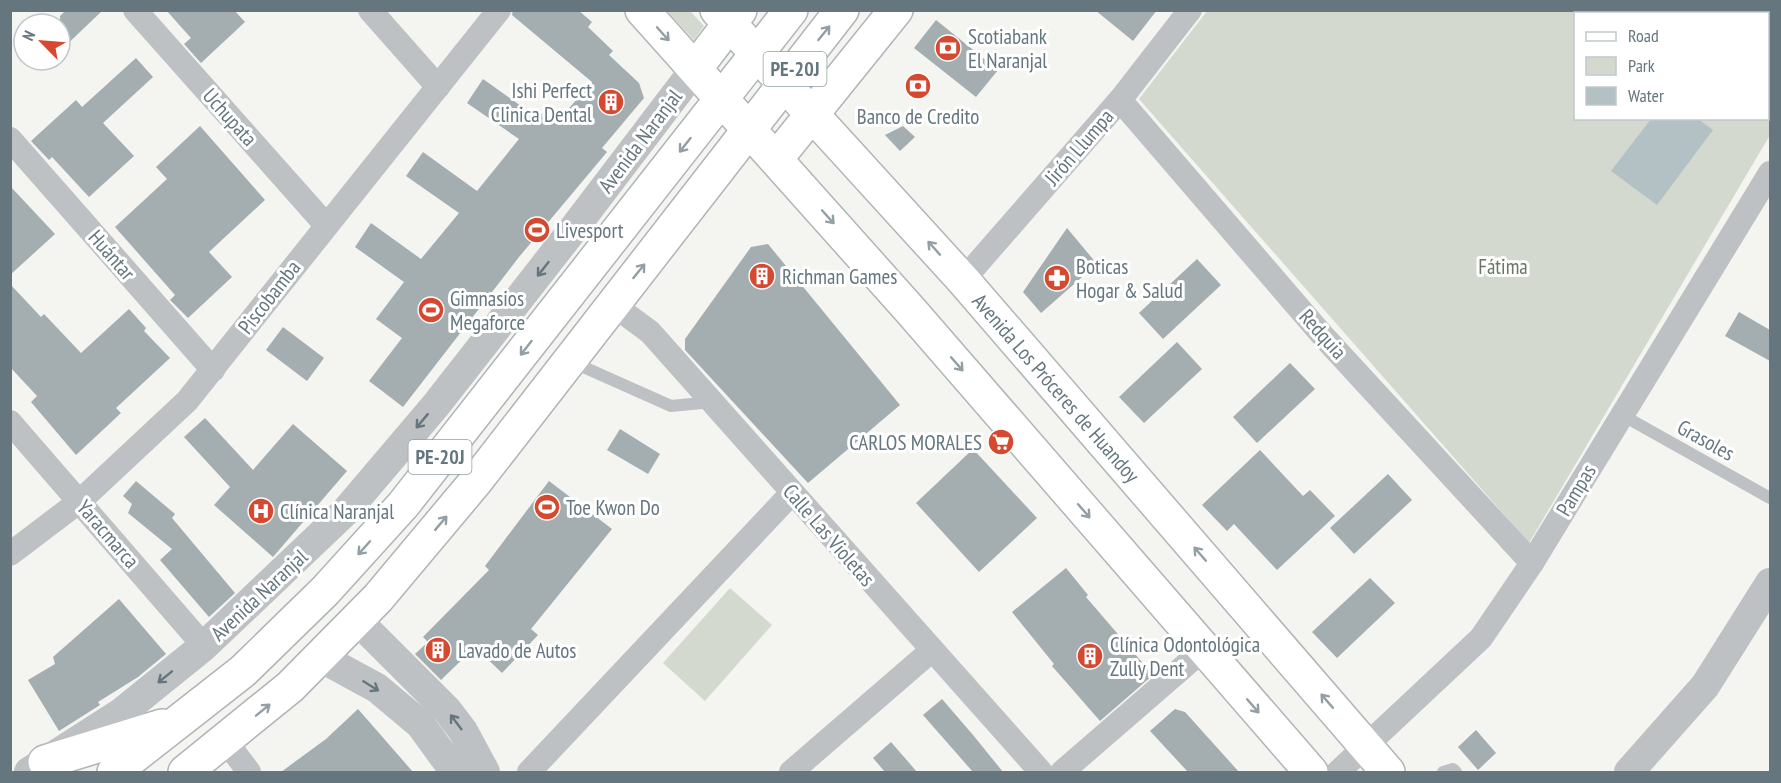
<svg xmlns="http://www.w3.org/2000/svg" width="1781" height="783" viewBox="0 0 1781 783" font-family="'PT Sans Narrow',sans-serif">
  <rect width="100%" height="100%" fill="#f4f4f0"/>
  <g fill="#d4d9d0" fill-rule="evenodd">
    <path d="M667,11H690L704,26L694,40Z"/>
    <path d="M1207,11H1770V135L1529,543L1139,99ZM1576,14H1768V118H1576Z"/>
    <path d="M730,588L772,625L705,701L663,663Z"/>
  </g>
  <path fill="#b4c1c4" d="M1651,119H1698L1713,130L1657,205L1611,171Z"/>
  <g fill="#a4adb0">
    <path d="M66,10H103L60,51V16Z"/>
    <path d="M166,10H234L245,22L201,63L184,44L191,38Z"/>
    <path d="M513,10H578L592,22L588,27L613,51L609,55L639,83L644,98L602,148L607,152L519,257L403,407L369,381L402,338L376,319L404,282L355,247L371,223L421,259L459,213L406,176L423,152L477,191L519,139L467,103L483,79L538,118L550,104L563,115L592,82L512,15Z"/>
    <path d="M1095,10H1157L1133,41Z"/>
    <path d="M936,20L998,70L976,97L914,48Z"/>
    <path d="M136,58L153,77L103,123L134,156L89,197L52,157L49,160L31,141L76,100L82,107Z"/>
    <path d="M200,126L265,200L209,252L232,277L188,318L170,300L175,295L115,227L167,179L156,167Z"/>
    <path d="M903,126L915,137L900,151L885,135Z"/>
    <path d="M10,186L55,234L10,275Z"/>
    <path d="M1067,228L1097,264L1041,313L1023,292Z"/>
    <path d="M768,244L900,405L808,483L685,350V339L751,247Z"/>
    <path d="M1197,259L1221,285L1163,339L1139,313Z"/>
    <path d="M10,284L41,317L44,314L81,353L129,309L146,328L144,331L170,358L116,408L121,413L76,455L31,402L37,396L10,367Z"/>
    <path d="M1739,312L1770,330V361L1725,336Z"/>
    <path d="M283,327L324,358L307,381L266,350Z"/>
    <path d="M1177,342L1202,369L1144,423L1119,397Z"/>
    <path d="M1290,363L1315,389L1257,443L1233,417Z"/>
    <path d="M205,418L253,470L293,424L347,471L273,557L214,505L230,487L184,437Z"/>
    <path d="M620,429L660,454L648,474L607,450Z"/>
    <path d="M973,449L1037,518L979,572L916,503Z"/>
    <path d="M1260,450L1303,496L1310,490L1335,516L1277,570L1234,524L1227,531L1202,505Z"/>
    <path d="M1388,474L1412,500L1354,554L1330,528Z"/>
    <path d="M136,481L175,514L172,518L235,593L209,617L160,560L172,549L128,513L132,504L123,496Z"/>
    <path d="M549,481L612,529L531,629L538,635L502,673L475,647L441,680L415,654L428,642L423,637L489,570L485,566Z"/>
    <path d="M1066,568L1088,595L1086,597L1153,675L1100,721L1052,666L1054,664L1012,612Z"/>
    <path d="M1370,578L1395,603L1337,658L1312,632Z"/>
    <path d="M119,599L166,654L138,677L98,702L100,705L59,731L28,680L55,664L53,657Z"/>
    <path d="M942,699L973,735L1003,772H973L923,715Z"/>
    <path d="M358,709L413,772H281L326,739Z"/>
    <path d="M1175,709L1185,712L1239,772H1188L1150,731Z"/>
    <path d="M1476,730L1496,753L1478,770L1458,747Z"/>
    <path d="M891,742L917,772H885L873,758Z"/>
  </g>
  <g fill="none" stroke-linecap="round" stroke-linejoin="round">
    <defs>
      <g id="secondary">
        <path d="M642,10L911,311L1311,772"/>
        <path d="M717,10L963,280L1388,772"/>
        <path d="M695,69L740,10"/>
        <path d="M776,159L896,10"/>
      </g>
      <g id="trunk">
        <path d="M45,762L162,726"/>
        <path d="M114,772L243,671L325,591L403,505L791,10"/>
        <path d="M185,772L290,687L378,598L476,481L842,10"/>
      </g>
    </defs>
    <use href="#secondary" stroke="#b0b5b8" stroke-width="36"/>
    <use href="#trunk" stroke="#b0b4b6" stroke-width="36"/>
    <g stroke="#bdc1c4" stroke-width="12">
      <path d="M570,361L671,406L712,402"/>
      <path d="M1622,415L1770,498"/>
      <path d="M1443,772L1453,769L1456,772"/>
    </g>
    <g stroke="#bdc1c4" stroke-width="24">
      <path d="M135,10L325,224"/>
      <path d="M370,10L438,87"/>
      <path d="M1120,100L1323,336L1532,563"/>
      <path d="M10,139L213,370"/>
      <path d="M963,280L1120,100L1190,10"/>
      <path d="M612,304L650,332L1041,772"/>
      <path d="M10,422L204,646"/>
      <path d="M10,554L80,501L187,401L499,10"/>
      <path d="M225,740L249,772"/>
      <path d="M529,772L792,493"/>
      <path d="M791,772L931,651"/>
      <path d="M1062,772L1204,649"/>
      <path d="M1338,772L1481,638L1532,563L1770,173"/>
    </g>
    <g stroke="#bdc1c4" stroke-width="30">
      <path d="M357,620L447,710L463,731L485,772"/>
      <path d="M320,657L377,688L420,724L455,772"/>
      <path d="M29,772L121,713L204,646L346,511L436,405L568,236L695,69"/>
      <path d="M1629,772L1705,686L1770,583"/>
    </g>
    <use href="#secondary" stroke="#fff" stroke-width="33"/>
    <use href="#trunk" stroke="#fff" stroke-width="33"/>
  </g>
  <defs><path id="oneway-shaft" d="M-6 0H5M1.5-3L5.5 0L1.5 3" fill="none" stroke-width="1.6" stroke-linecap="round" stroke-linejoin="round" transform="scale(1.5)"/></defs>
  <g stroke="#939fa5">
    <use href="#oneway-shaft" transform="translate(824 33) rotate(-51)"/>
    <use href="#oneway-shaft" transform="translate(663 34) rotate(48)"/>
    <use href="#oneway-shaft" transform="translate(685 145) rotate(128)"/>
    <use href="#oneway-shaft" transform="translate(828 217) rotate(48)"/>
    <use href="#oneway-shaft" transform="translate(934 248) rotate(-132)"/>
    <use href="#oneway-shaft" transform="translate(639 271) rotate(-51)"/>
    <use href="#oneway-shaft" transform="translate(526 348) rotate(128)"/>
    <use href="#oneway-shaft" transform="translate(957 364) rotate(49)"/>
    <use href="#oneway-shaft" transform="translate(1084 511) rotate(49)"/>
    <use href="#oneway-shaft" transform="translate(441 523) rotate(-50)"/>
    <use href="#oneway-shaft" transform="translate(364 548) rotate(132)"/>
    <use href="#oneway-shaft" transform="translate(1200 554) rotate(-131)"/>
    <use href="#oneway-shaft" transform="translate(1327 701) rotate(-131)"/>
    <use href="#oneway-shaft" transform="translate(1253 706) rotate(49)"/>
    <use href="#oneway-shaft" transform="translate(263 710) rotate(-39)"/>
  </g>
  <g stroke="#65767f">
    <use href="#oneway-shaft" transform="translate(543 269) rotate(128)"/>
    <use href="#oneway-shaft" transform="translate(422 421) rotate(130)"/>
    <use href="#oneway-shaft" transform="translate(165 677) rotate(141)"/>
    <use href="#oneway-shaft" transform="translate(371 686) rotate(32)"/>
    <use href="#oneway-shaft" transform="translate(456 722) rotate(-127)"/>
  </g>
  <defs>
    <symbol id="bank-disc" viewBox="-11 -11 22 22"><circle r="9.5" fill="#d54930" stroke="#fff"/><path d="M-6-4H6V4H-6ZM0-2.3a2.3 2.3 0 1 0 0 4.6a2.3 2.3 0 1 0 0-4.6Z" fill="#fff"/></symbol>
    <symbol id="building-disc" viewBox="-11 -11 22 22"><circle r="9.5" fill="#d54930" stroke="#fff"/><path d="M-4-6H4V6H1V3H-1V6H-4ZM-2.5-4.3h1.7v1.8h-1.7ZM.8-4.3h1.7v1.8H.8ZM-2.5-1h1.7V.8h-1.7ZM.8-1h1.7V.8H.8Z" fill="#fff"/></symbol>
    <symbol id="stadium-disc" viewBox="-11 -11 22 22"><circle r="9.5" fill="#d54930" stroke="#fff"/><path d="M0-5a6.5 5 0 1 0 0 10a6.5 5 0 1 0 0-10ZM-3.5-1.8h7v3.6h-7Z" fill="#fff"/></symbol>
    <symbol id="pharmacy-disc" viewBox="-11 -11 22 22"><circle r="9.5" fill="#d54930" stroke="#fff"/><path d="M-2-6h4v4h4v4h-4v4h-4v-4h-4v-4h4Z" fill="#fff"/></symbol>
    <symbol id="supermarket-disc" viewBox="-11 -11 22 22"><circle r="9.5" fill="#d54930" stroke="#fff"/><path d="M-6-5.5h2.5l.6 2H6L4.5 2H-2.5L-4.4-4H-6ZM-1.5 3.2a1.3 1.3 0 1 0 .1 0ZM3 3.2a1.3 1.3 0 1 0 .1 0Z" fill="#fff"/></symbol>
    <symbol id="hospital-disc" viewBox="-11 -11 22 22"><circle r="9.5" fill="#d54930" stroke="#fff"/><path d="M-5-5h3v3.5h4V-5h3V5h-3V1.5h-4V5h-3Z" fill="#fff"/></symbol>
  </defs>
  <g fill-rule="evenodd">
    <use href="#bank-disc" x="933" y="33" width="30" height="30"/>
    <use href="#bank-disc" x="903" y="71" width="30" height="30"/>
    <use href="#building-disc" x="596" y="87" width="30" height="30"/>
    <use href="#stadium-disc" x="522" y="215" width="30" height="30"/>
    <use href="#building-disc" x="747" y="261" width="30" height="30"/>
    <use href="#pharmacy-disc" x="1042" y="263" width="30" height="30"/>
    <use href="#stadium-disc" x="416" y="295" width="30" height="30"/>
    <use href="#supermarket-disc" x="986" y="427" width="30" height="30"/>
    <use href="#stadium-disc" x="532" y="492" width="30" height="30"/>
    <use href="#hospital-disc" x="246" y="496" width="30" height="30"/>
    <use href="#building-disc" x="423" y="635" width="30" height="30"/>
    <use href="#building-disc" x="1075" y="641" width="30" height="30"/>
  </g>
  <g text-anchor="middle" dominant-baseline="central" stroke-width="6" stroke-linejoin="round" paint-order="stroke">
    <g fill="#fff" stroke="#939fa5" stroke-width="1.5">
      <rect x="763.5" y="52" width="63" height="34" rx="4.5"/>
      <rect x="408.5" y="440" width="63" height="34" rx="4.5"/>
    </g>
    <g font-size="20" font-weight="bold" fill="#65767f">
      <text x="795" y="69">PE-20J</text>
      <text x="440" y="457">PE-20J</text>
    </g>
    <g font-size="21" fill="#65767f" stroke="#fff" text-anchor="start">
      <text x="968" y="36">Scotiabank<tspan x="968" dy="24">El Naranjal</tspan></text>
      <text x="592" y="90" text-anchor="end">Ishi Perfect<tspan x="592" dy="24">Clinica Dental</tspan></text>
      <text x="918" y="116" text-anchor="middle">Banco de Credito</text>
      <text x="556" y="230">Livesport</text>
      <text x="1076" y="266">Boticas<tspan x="1076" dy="24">Hogar &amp; Salud</tspan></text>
      <text x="782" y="276">Richman Games</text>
      <text x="450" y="298">Gimnasios<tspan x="450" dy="24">Megaforce</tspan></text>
      <text x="982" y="442" text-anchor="end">CARLOS MORALES</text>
      <text x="566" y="507">Toe Kwon Do</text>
      <text x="280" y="511">Clínica Naranjal</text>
      <text x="1110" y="644">Clínica Odontológica<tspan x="1110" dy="24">Zully Dent</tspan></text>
      <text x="458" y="650">Lavado de Autos</text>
    </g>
    <g font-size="21" fill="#65767f" stroke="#fff">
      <text transform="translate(230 117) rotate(48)">Uchupata</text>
      <text transform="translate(640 141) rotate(-53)">Avenida Naranjal</text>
      <text transform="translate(1079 147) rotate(-49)">Jirón Llumpa</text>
      <text transform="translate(112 255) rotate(49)">Huántar</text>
      <text transform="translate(269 297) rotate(-52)">Piscobamba</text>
      <text transform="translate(1323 334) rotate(48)">Redquia</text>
      <text transform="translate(1056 388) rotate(49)">Avenida Los Próceres de Huandoy</text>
      <text transform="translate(1706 440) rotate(29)">Grasoles</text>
      <text transform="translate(1576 490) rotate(-59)">Pampas</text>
      <text transform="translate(108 534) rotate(49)">Yaracmarca</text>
      <text transform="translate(829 535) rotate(49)">Calle Las Violetas</text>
      <text transform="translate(259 595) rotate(-43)">Avenida Naranjal</text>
    </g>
    <g font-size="21" fill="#697764" stroke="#fff">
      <text x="1503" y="266">Fátima</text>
    </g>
  </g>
  <rect width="1781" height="783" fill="none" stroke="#65767f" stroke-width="24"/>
  <rect x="1574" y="12" width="195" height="108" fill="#ffffff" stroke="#c1c8cc" stroke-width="1.5"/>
  <rect x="1586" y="32" width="30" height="9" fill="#ffffff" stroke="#c1c8cc" stroke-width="1.5"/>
  <text x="1628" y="42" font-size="18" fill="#65767f">Road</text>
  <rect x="1586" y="57" width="30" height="18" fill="#d4d9d0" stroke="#c1c8cc" stroke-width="1.5"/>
  <text x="1628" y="72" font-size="18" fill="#65767f">Park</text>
  <rect x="1586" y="87" width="30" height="18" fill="#b4c1c4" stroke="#c1c8cc" stroke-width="1.5"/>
  <text x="1628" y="102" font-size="18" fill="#65767f">Water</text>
  <g transform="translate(42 42) rotate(295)"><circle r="28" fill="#ffffff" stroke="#c1c8cc" stroke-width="1.5"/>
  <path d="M0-4.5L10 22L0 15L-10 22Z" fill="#d54930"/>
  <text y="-9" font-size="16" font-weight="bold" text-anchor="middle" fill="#65767f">N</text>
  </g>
</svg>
